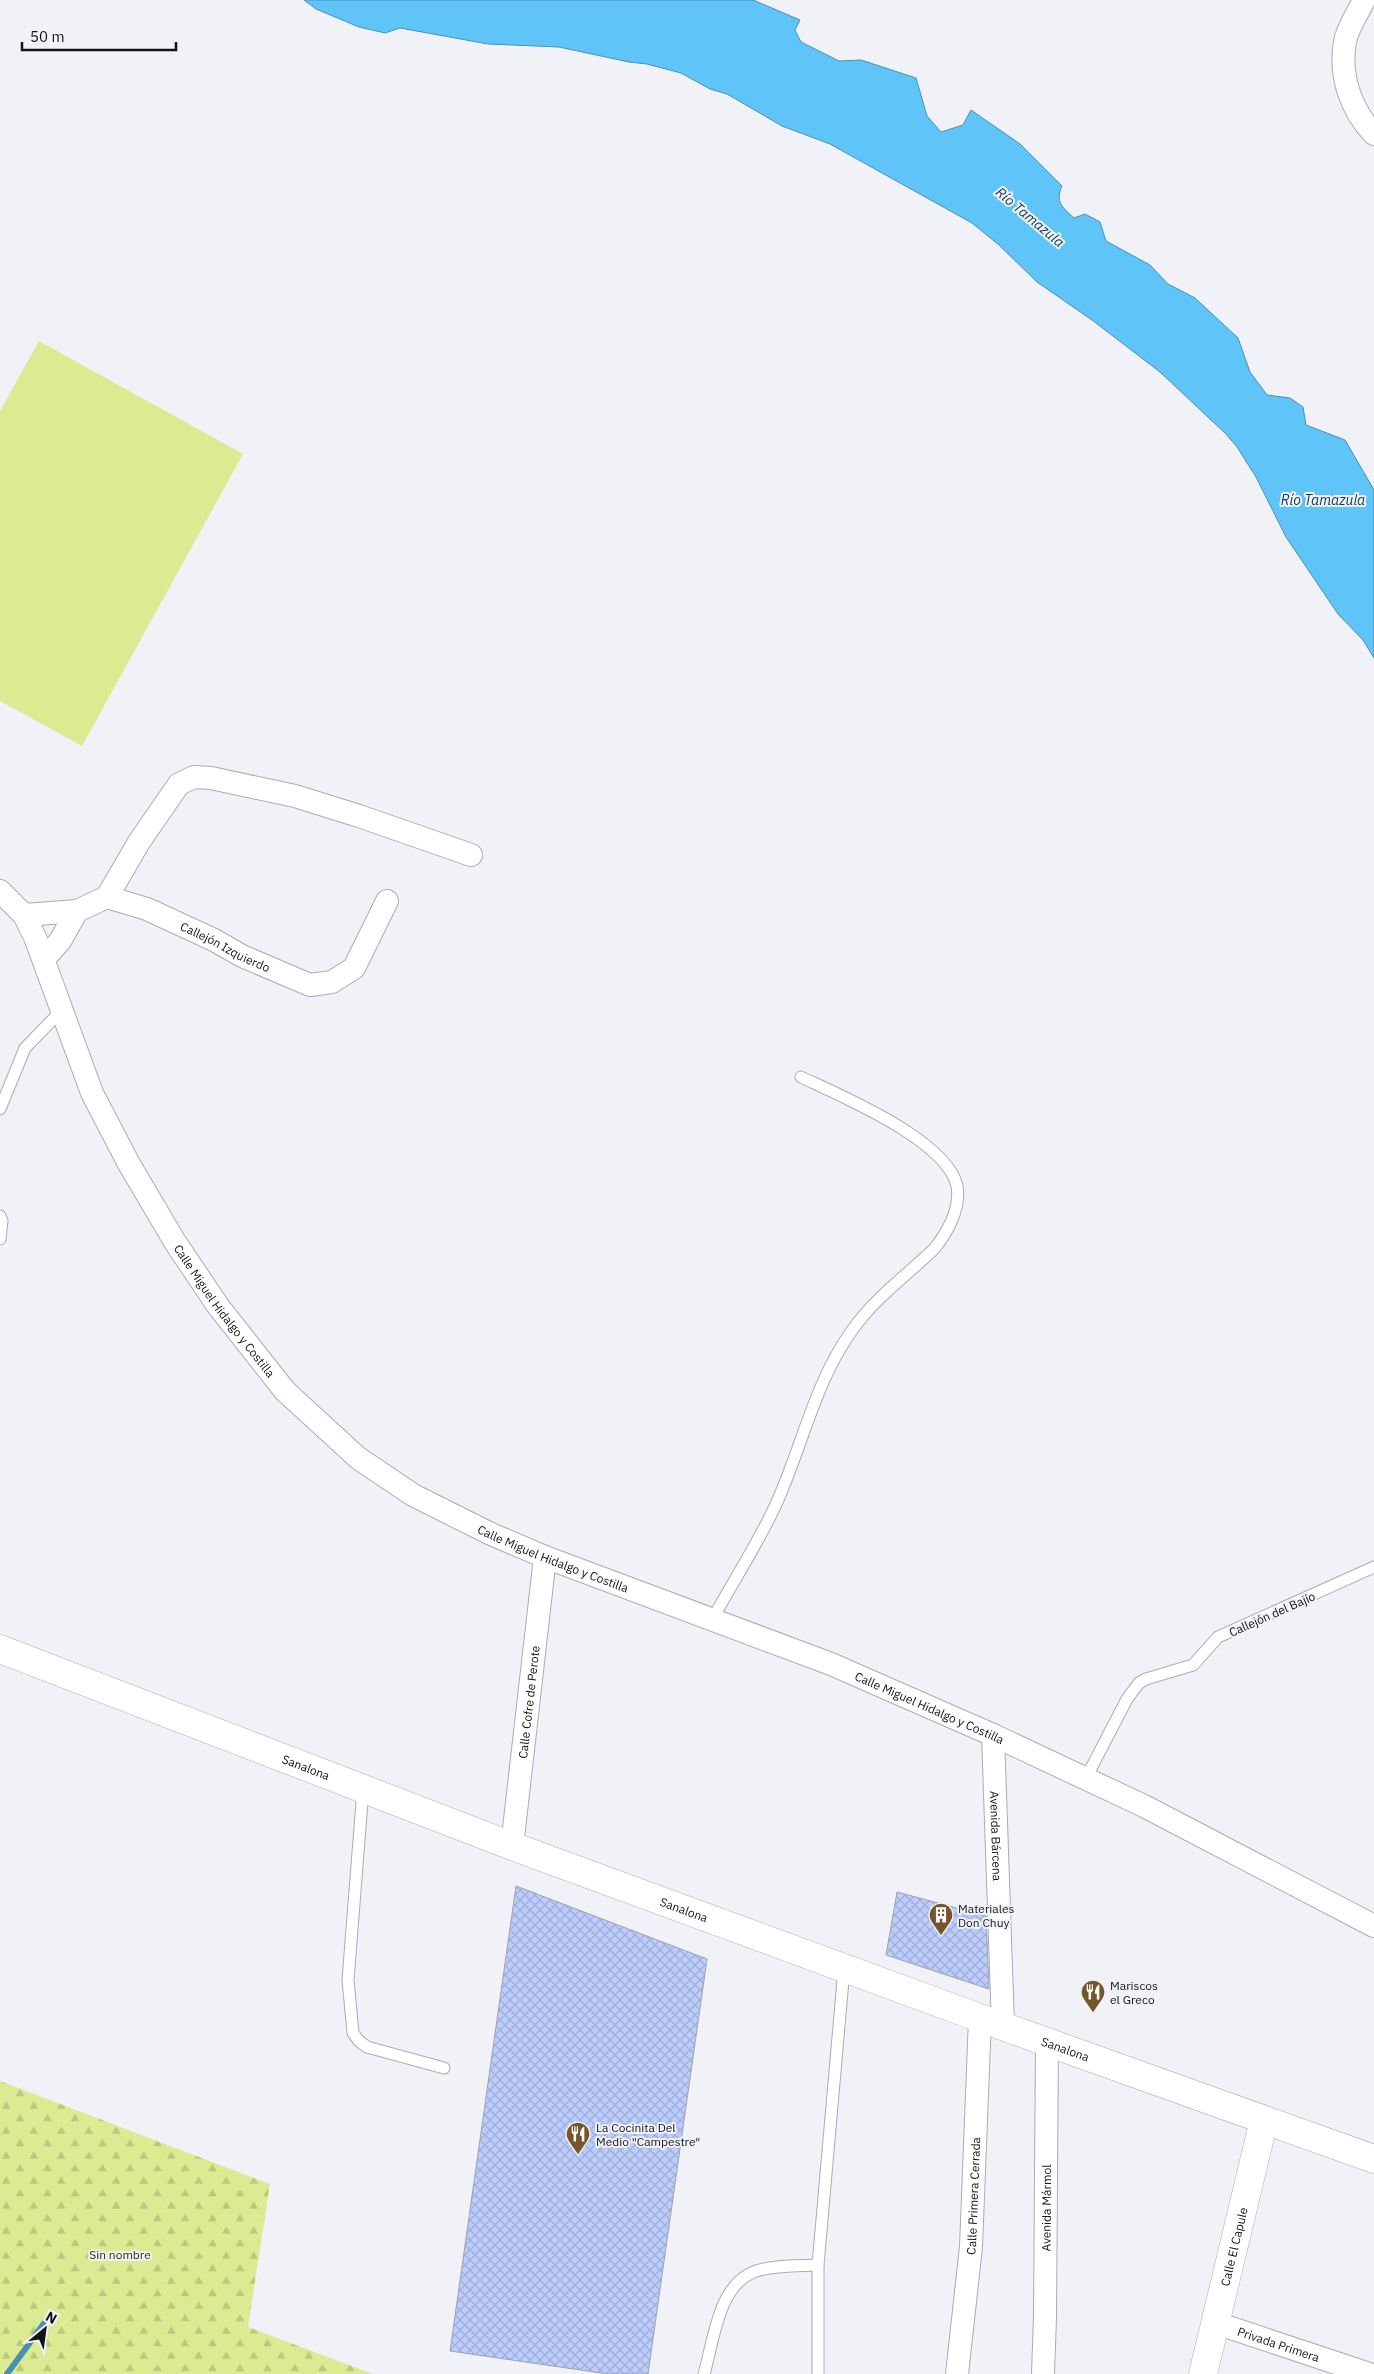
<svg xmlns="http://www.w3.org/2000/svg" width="1374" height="2374" viewBox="0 0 1374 2374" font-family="'IBM Plex Sans',sans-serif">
  <defs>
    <pattern id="forest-firs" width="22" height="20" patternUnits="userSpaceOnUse" patternTransform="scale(1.25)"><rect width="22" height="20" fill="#dbeb92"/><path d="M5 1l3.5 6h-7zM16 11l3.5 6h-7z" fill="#bbc97d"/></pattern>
    <pattern id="building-cross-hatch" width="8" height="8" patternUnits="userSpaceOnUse" patternTransform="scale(1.25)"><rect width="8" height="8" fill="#bbccfd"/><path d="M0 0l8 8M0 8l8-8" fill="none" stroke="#a0aed8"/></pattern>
  </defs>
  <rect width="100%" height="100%" fill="#f0f2f8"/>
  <path fill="#dbeb92" d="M39,341L243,454L82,746L0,701V411Z"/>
  <path fill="url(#forest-firs)" d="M0,2081L270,2184L248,2327L373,2374H0Z"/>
  <path fill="#5fc5f8" stroke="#4890b4" d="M304,0H753L800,20L795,30L801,42L839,61L861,60L916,78L927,116L941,132L963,125L971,110L1020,144L1062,186C1055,202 1062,207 1074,218L1085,214L1100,222L1106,241L1150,265L1168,284L1195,298L1238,338L1250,372L1267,395L1290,398L1303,407L1306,425L1345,440L1374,490V658L1363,640L1338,614L1286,537L1256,477L1237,447L1226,434L1160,372L1092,320L1037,282L999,245L972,223L830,144L782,126L727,94L710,89L681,73L647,64L629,62L559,47L488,44L400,28L385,33L359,27L316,9Z"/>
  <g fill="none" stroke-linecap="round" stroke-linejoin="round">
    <path stroke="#4890b4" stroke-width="6" d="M7,2374L45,2322"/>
  </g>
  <g fill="url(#building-cross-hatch)" stroke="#a0a2a8">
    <path d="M516,1886L707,1959L648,2374H608L450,2351Z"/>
    <path d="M897,1892L986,1916L989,1989L886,1955Z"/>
  </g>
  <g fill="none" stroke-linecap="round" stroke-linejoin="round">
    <defs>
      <g id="service">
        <path d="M0,1109L25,1048L61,1011"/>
        <path d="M0,1216L2,1221L0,1239"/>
        <path d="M713,1618C734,1580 759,1542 777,1502C803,1444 815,1381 853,1329C875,1298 907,1275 934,1249C947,1233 961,1209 957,1186C947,1140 841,1096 801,1077"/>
        <path d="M1086,1778L1127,1699L1139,1683L1146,1679L1193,1665L1218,1637L1374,1567"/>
        <path d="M363,1789L348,1980L353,2033L359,2041L367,2047L444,2068"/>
        <path d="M704,2374C714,2340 718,2284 756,2271C775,2265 799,2266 818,2265"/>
        <path d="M818,2374V2265L844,1969"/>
      </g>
      <g id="minor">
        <path d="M1364,0C1358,13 1347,28 1345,42C1339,76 1351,110 1374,134"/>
        <path id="s1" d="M0,891L24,915L35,937L92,1093L129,1164L175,1242L218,1306L285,1391L358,1458L413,1495L491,1534L545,1557L831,1664L993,1735L1144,1806L1374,1926"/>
        <path d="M107,897L139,842L179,784L194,777L211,778L295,796L359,816L471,855"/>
        <path id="s2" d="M24,915L77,911L107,897L147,909L214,940L242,956L310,985L332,982L354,968L387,901"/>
        <path d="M44,959L60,941L77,911"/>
        <path id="s3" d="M993,1735L1003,2026"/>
        <path id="s4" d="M512,1846L545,1557"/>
        <path id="s5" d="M1216,2323L1369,2374"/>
        <path id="s6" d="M957,2374L971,2247L980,2018"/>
        <path id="s7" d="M1043,2374L1045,2317L1047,2042"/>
      </g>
      <g id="tertiary">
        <path id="s8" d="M1203,2374L1264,2120"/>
      </g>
      <g id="secondary">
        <path id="s9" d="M0,1649L512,1846L980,2018L1374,2159"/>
      </g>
    </defs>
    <use href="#service" stroke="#aaacb2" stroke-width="13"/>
    <use href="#minor" stroke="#aaacb2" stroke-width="24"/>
    <use href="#tertiary" stroke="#aaacb2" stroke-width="29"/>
    <use href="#secondary" stroke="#aaacb2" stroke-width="29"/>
    <use href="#service" stroke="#fff" stroke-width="11"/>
    <use href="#minor" stroke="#fff" stroke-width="22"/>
    <use href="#tertiary" stroke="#fff" stroke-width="28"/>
    <use href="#secondary" stroke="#fff" stroke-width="28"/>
  </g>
  <defs>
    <symbol id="building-pin" viewBox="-11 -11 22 30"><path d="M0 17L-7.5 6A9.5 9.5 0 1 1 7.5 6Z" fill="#76552b" stroke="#f0f2f8"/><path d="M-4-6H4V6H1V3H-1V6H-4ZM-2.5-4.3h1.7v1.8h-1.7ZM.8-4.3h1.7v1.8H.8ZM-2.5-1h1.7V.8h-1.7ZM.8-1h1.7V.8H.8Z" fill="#fff"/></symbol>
    <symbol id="restaurant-pin" viewBox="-11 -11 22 30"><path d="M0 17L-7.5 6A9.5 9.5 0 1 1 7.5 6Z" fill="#76552b" stroke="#f0f2f8"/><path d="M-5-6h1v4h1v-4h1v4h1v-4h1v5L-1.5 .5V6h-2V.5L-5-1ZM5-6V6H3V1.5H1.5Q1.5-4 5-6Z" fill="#fff"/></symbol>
  </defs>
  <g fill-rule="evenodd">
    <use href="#building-pin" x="927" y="1901" width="28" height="38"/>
    <use href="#restaurant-pin" x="1079" y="1978" width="28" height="38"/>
    <use href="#restaurant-pin" x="564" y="2120" width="28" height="38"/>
  </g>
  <g text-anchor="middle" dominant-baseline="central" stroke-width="4" stroke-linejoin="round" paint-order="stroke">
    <g font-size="12" fill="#131416" stroke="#f0f2f8">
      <text stroke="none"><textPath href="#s2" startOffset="215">Callejón Izquierdo</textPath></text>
      <text stroke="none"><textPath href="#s1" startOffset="480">Calle Miguel Hidalgo y Costilla</textPath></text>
      <text stroke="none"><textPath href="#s1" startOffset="900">Calle Miguel Hidalgo y Costilla</textPath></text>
      <text transform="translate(1272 1614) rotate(-24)">Callejón del Bajío</text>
      <text stroke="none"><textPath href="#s4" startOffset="145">Calle Cofre de Perote</textPath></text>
      <text stroke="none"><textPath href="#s1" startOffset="1305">Calle Miguel Hidalgo y Costilla</textPath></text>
      <text stroke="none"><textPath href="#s9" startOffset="328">Sanalona</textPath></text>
      <text stroke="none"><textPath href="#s3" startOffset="101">Avenida Bárcena</textPath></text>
      <text stroke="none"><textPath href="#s9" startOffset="732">Sanalona</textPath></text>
      <text stroke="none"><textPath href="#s9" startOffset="1138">Sanalona</textPath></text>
      <text stroke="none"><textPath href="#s6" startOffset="179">Calle Primera Cerrada</textPath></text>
      <text stroke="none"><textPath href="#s7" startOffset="166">Avenida Mármol</textPath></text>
      <text stroke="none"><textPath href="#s8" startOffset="131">Calle El Capule</textPath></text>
      <text stroke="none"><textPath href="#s5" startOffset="66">Privada Primera</textPath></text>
    </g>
    <g font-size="12" fill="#131416" stroke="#f0f2f8" text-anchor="start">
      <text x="958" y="1908">Materiales<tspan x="958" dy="14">Don Chuy</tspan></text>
      <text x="1110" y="1985">Mariscos<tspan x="1110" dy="14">el Greco</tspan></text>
      <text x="596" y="2127">La Cocinita Del<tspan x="596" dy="14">Medio "Campestre"</tspan></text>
    </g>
    <g font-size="12" fill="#282e06" stroke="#f0f2f8">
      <text x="120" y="2254">Sin nombre</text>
    </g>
    <g font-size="14" font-style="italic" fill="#0e3b50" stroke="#f0f2f8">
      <text transform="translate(1030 217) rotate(40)">Río Tamazula</text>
      <text x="1323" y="500">Río Tamazula</text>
    </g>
  </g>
  <g transform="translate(45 2329) rotate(29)" stroke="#f0f2f8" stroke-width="4" paint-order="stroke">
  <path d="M0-4L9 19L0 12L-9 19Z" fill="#131416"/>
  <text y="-8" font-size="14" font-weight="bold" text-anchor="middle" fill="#131416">N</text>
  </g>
  <path d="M22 42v8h154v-8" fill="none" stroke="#131416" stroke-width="2.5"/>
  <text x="30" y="42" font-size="15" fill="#131416" stroke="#f0f2f8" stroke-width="4" paint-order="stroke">50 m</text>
</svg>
